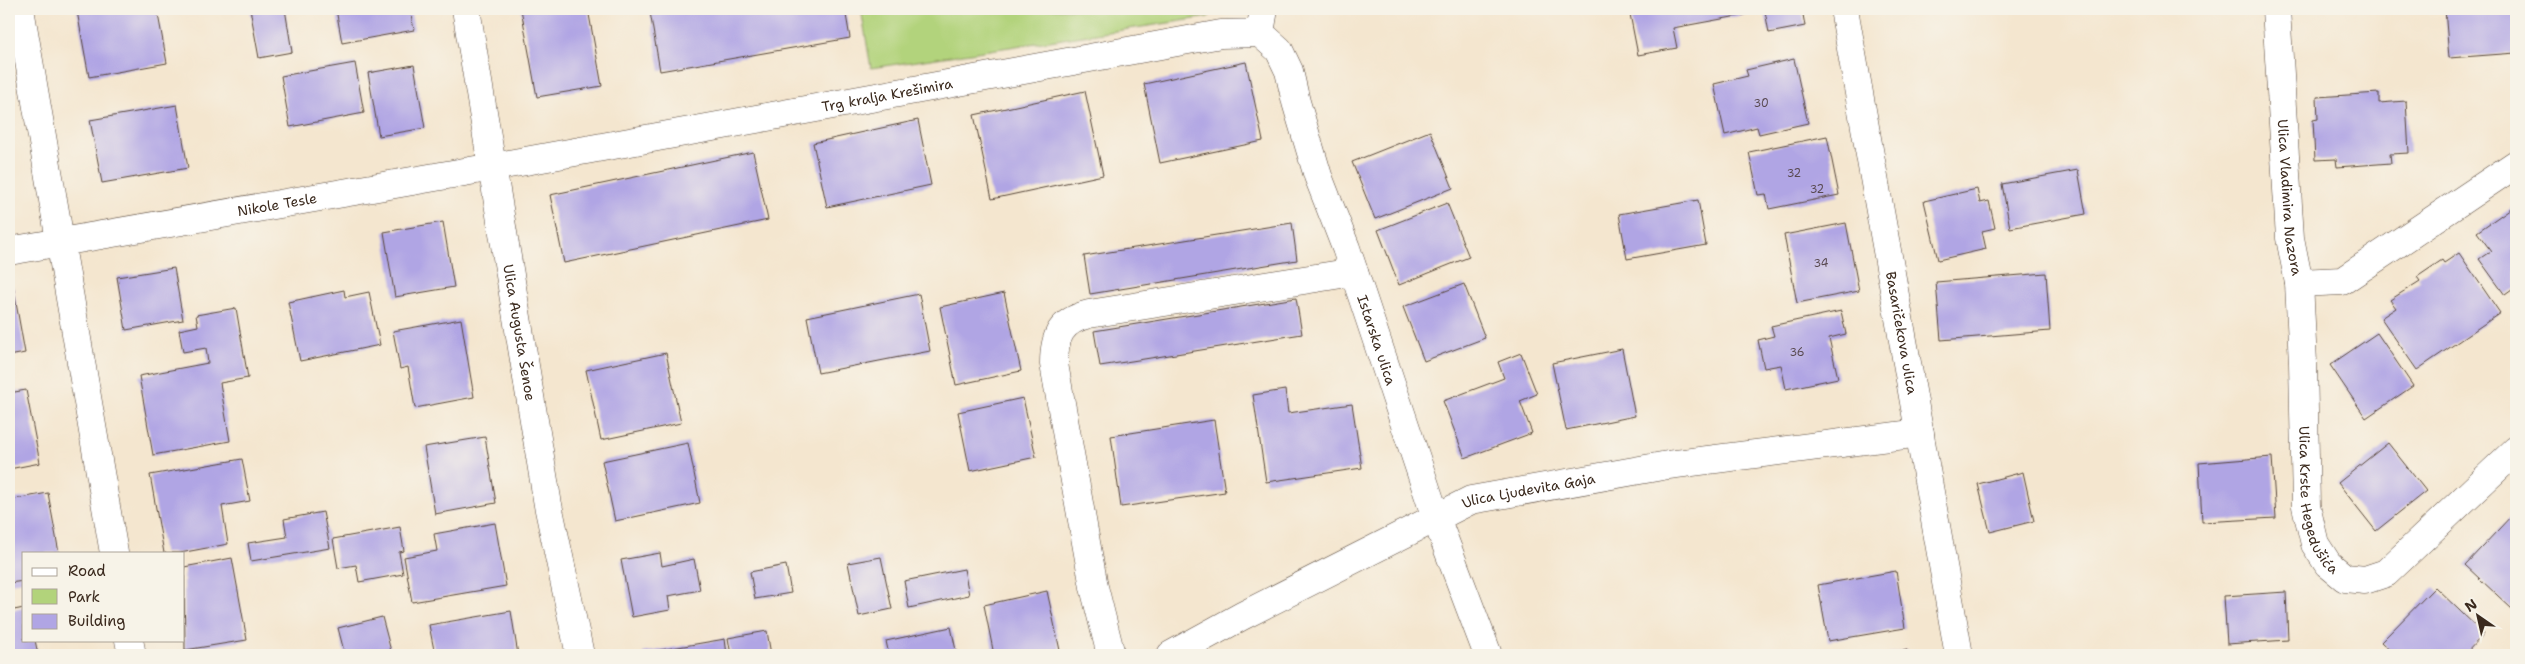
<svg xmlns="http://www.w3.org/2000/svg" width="2525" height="664" viewBox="0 0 2525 664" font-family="'Shantell Sans',sans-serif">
  <rect width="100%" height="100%" fill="#f7f3e8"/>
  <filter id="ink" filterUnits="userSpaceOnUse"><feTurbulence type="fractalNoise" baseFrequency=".02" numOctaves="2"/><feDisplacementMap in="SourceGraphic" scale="10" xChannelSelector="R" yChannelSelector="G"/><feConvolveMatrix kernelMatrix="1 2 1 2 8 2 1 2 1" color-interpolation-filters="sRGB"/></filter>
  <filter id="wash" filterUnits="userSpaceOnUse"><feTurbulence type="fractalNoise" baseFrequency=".0096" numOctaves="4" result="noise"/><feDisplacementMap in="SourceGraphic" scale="20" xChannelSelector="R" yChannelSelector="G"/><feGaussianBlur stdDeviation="1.12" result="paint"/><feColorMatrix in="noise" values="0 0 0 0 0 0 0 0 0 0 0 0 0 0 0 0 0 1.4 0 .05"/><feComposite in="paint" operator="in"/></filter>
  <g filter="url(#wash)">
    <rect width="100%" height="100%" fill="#f4e6cf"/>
    <path fill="#b2d37b" stroke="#767e4c" d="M861,9H1219L1208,17L871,68Z"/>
    <g id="blocks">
      <g fill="#b0a5e4">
        <path d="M92,9H157L167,63L89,77L77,11Z"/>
        <path d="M177,9H199V10L177,14Z"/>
        <path d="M250,9H285L292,52L259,58Z"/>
        <path d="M336,9H410L414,30L342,43Z"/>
        <path d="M521,9H588L602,86L537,97Z"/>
        <path d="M668,9H845L850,38L660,71L650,12Z"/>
        <path d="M1629,9H1802L1805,26L1769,33L1765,11L1673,28L1677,48L1638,55Z"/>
        <path d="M2445,9H2516V53L2449,58Z"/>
        <path d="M1794,59L1808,123L1759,134L1757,127L1725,135L1714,84L1748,76L1746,70Z"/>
        <path d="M1246,62L1263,141L1160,163L1144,84Z"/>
        <path d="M355,63L364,113L290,127L281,76Z"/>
        <path d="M414,65L425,128L379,136L368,73Z"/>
        <path d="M1085,91L1103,175L992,199L974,115Z"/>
        <path d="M2379,93V103L2406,101L2409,153L2390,154L2391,163L2337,167L2336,159L2315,160L2313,120L2318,119L2317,97Z"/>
        <path d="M177,105L188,168L102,183L90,120Z"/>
        <path d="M918,120L931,185L827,207L813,143Z"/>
        <path d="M1430,131L1453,188L1375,219L1352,162Z"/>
        <path d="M1827,136L1839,195L1769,209L1766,194L1758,195L1749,152Z"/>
        <path d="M753,152L768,220L564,263L550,195Z"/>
        <path d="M2078,170L2086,214L2010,228L2002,184Z"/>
        <path d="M1977,189L1980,203L1989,201L1995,228L1982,231L1986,249L1938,260L1924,201Z"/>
        <path d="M1698,200L1706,245L1627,259L1619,214Z"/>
        <path d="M1447,203L1469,257L1399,285L1378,230Z"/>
        <path d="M2514,206L2516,210V287L2505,295L2479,259L2491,251L2477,232Z"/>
        <path d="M443,222L454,287L395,297L384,232Z"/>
        <path d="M1292,223L1297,260L1090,294L1084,256Z"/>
        <path d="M1846,223L1859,291L1797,303L1784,235Z"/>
        <path d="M2459,253L2500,313L2417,370L2381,318L2396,308L2390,300L2420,281L2417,277L2442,260L2444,263Z"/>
        <path d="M174,268L183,320L126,330L117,277Z"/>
        <path d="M2046,273L2050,331L1941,340L1936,282Z"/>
        <path d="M1464,284L1485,338L1424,361L1403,307Z"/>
        <path d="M13,286L25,353L9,356V287Z"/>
        <path d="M344,290L345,297L369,292L380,345L300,361L288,302Z"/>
        <path d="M1004,293L1021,371L956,385L940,307Z"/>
        <path d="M919,294L930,351L818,373L807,317Z"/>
        <path d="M1296,298L1302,334L1100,366L1094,331Z"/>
        <path d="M236,308L248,378L220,383L230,441L153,455L139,376L208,363L206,348L183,352L179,330L198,326L196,315Z"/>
        <path d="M1841,311L1846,334L1829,338L1838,378L1786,389L1781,365L1764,368L1758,340L1774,336L1771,326Z"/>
        <path d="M461,319L474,397L415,408L408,367L400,369L393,331Z"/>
        <path d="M2377,333L2413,386L2366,418L2330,365Z"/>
        <path d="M1622,349L1635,416L1566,430L1552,363Z"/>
        <path d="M666,353L681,423L601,440L586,370Z"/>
        <path d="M1521,353L1537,394L1520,401L1532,433L1465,458L1443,401L1504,378L1498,362Z"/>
        <path d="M26,390L40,463L9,469V393Z"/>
        <path d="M1285,390L1288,413L1352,404L1362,468L1266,482L1253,395Z"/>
        <path d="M1023,398L1036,457L970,471L958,412Z"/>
        <path d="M1214,420L1225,492L1121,507L1111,436Z"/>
        <path d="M485,437L496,503L435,514L424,447Z"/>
        <path d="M688,443L700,503L615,521L602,461Z"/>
        <path d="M2388,443L2426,491L2376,531L2338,483Z"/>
        <path d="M2272,457L2276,518L2202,522L2199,463Z"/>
        <path d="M242,459L250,501L222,506L228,544L180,553H164L150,475Z"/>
        <path d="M2023,472L2034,521L1990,532L1978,484Z"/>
        <path d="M48,493L59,553H24V581L9,583V500Z"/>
        <path d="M323,512L330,548L251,561L248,543L287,537L284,519Z"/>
        <path d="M2514,513L2516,515V605L2512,609L2465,565Z"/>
        <path d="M495,523L506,586L412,602L404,557L437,551L434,534Z"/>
        <path d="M400,527L404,551L399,552L403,574L359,582L356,565L338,568L333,539Z"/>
        <path d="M660,553L662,566L694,559L700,590L668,596L670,610L632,617L621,560Z"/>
        <path d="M881,557L892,609L859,616L848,563Z"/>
        <path d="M232,558L247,640L185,650L184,567Z"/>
        <path d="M786,565L791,593L755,599L750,572Z"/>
        <path d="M964,569L969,595L909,608L904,581Z"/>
        <path d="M1896,571L1905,628L1828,641L1818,585Z"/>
        <path d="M2435,587L2484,634L2464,655H2395L2381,642Z"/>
        <path d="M1047,591L1061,655H994L984,605Z"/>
        <path d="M2286,592L2288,640L2227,644L2224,596Z"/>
        <path d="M24,608V640H35L38,655H9V611Z"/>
        <path d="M511,611L518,655H435L429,625Z"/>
        <path d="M382,617L392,655H345L338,628Z"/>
        <path d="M951,627L957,655H889L886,641Z"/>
        <path d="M767,631L771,655H731L728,638Z"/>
        <path d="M725,639L727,655H643V653Z"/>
        <path d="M1907,650L1908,655H1889V654Z"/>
      </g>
    </g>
  </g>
  <g filter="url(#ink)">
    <use href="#blocks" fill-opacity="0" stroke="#574639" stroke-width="1"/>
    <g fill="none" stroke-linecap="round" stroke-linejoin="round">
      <defs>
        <g id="minor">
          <path d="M20,9L114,553"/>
          <path id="s1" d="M466,9L548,505L580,655"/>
          <path id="s2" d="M1844,9L1959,655"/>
          <path id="s3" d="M2276,9L2290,238L2299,283L2342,281L2516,164"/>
          <path id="s4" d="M1260,33L1279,50L1289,71L1296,102L1318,176L1346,248L1436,518L1488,655"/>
          <path id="s5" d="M9,251L493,167L1221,34L1260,33L1264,9"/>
          <path id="s6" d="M2299,283L2303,363L2306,506L2315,544L2328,564L2345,578L2365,580L2386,573L2516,450"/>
          <path d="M129,640L132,655"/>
          <path d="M1111,655L1094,587L1054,364C1054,335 1061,321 1089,314L1354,272"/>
          <path id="s7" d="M1171,655L1242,616L1471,500L1668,465L1920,433"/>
        </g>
      </defs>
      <use href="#minor" stroke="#574639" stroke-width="29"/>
      <use href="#minor" stroke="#fff" stroke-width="28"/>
    </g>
  </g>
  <g text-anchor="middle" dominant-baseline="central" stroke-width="4" stroke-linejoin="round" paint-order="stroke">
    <g font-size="11" fill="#584950">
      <text x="1761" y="103">30</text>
      <text x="1794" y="173">32</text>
      <text x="1817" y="189">32</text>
      <text x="1821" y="263">34</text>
      <text x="1797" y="352">36</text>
    </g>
    <g font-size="14" fill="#3b2a1e" stroke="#f7f3e8">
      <text stroke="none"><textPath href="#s5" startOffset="892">Trg kralja Krešimira</textPath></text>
      <text stroke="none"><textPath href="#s3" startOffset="189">Ulica Vladimira Nazora</textPath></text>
      <text stroke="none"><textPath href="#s5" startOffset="272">Nikole Tesle</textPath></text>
      <text stroke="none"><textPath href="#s2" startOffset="329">Basaričekova ulica</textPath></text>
      <text stroke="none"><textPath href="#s1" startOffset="328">Ulica Augusta Šenoe</textPath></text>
      <text stroke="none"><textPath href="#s4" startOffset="332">Istarska ulica</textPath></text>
      <text stroke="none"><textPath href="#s7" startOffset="396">Ulica Ljudevita Gaja</textPath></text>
      <text stroke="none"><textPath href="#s6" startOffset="220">Ulica Krste Hegedušića</textPath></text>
    </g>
  </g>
  <rect width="2525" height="664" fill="none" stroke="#f7f3e8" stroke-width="30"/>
  <rect x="22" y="552" width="162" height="90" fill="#f7f3e8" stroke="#aca397"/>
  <rect x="32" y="568" width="25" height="8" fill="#ffffff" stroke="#aca397"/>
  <text x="68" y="576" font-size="15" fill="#3b2a1e">Road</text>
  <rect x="32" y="589" width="25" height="15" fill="#b2d37b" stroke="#aca397"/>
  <text x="68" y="602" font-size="15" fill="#3b2a1e">Park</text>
  <rect x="32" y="614" width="25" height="15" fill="#b0a5e4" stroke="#aca397"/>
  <text x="68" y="626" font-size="15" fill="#3b2a1e">Building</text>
  <g transform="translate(2478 616) rotate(326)" stroke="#f7f3e8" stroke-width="4" paint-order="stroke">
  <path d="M0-4L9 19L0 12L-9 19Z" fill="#3b2a1e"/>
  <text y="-8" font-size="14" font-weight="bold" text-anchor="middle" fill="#3b2a1e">N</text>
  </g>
</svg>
